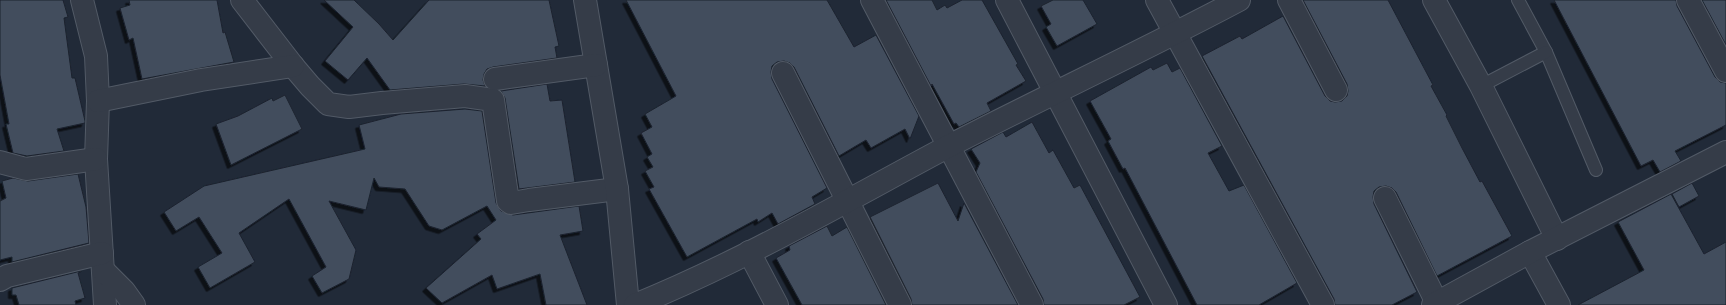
<svg xmlns="http://www.w3.org/2000/svg" width="1726" height="305" viewBox="0 0 1726 305" font-family="'Work Sans',sans-serif">
  <defs>
    <filter id="shadow"><feDropShadow dx="-3.5" dy="3.5" stdDeviation="0" flood-color="#0009"/></filter>
  </defs>
  <rect width="100%" height="100%" fill="#212a38"/>
  <g fill="#424d5d" stroke="#1c232f" filter="url(#shadow)">
    <path d="M0,0H63L68,17L64,18L72,78H75L85,121V123L57,129L64,151L27,156L13,153L6,124H9L0,75Z"/>
    <path d="M129,0H217L223,33L225,32L234,62L142,79L133,38L129,40L120,8L130,5Z"/>
    <path d="M324,0H354L379,24L393,40L429,0H549L559,46L555,47L557,58L493,67L487,69L484,74L483,80L485,86L464,84L390,90L367,58L348,80L325,61L353,27Z"/>
    <path d="M626,0H827L854,47L876,35L919,116L910,139L905,129L871,148L866,140L839,156L794,67L790,63L784,61L777,62L772,66L771,72L772,79L827,188L812,197L815,204L778,224L772,213L758,222L757,219L687,257L649,189L654,187L645,171L653,167L647,157L652,154L641,133L652,127L645,114L676,96Z"/>
    <path d="M886,0H932L937,10L945,5L947,8L962,0H982L1018,64L1016,65L1026,81L987,103L991,111L959,127L956,123L954,124L932,84L931,86Z"/>
    <path d="M1053,0H1083L1097,24L1057,46L1046,27L1051,24L1041,6Z"/>
    <path d="M1303,0H1388L1433,85L1431,86L1447,115L1446,116L1462,148L1480,182L1482,181L1512,236L1437,276L1396,192L1392,188L1386,186L1379,187L1374,191L1373,197L1374,204L1417,292L1392,305H1335L1334,299L1202,56L1240,36L1242,39L1283,16L1325,96L1330,101L1335,102L1342,101L1347,96L1348,91L1347,84Z"/>
    <path d="M1554,0H1676L1677,6L1715,77L1720,82L1726,83V125L1675,151L1681,161L1660,172L1653,160L1641,166Z"/>
    <path d="M1702,0H1726V45Z"/>
    <path d="M1167,63L1172,72L1180,68L1222,146L1208,153L1229,191L1244,185L1297,283L1259,305H1197L1125,168L1123,169L1108,141L1111,139L1090,101L1151,67L1153,70Z"/>
    <path d="M547,84L550,101L562,100L575,182L519,189L505,98L501,91Z"/>
    <path d="M285,95L302,129L231,165L216,124L238,116L272,98L273,101Z"/>
    <path d="M465,109L482,111L496,203L501,211L513,215L579,206L583,231L560,235L587,305H546L540,274L497,289L492,275L442,303L426,288L481,239L477,234L496,220L487,206L442,230L429,226L405,189L379,187L374,178L366,210L329,201L356,250L349,279L322,293L312,276L326,267L289,199L239,233L255,262L210,288L198,267L222,253L199,217L176,231L164,212L204,186L365,149L359,125L401,114Z"/>
    <path d="M1032,122L1049,153L1053,150L1074,188L1080,185L1140,297L1124,305H1044L1043,299L976,172L980,163L971,149L1003,132L1006,137Z"/>
    <path d="M78,174L86,207L89,243L12,262V257L0,260V201L6,198L2,181L13,178L28,181Z"/>
    <path d="M938,183L958,221L964,203L1018,305H912L911,299L870,217Z"/>
    <path d="M1692,183L1699,196L1679,207L1672,194Z"/>
    <path d="M1671,194L1704,254L1726,242V305H1578L1644,270L1618,222Z"/>
    <path d="M827,226L832,236L847,227L886,305H802L776,258L790,250L789,246Z"/>
    <path d="M81,271V272L78,273L85,298L75,301L76,305H19L16,295H12V288Z"/>
  </g>
  <g fill="none" stroke-linecap="round" stroke-linejoin="round">
    <defs>
      <g id="service">
        <path d="M1518,0L1546,52L1596,170"/>
        <path d="M1481,86L1546,52"/>
      </g>
      <g id="minor">
        <path d="M82,0L96,56L98,101L96,159L105,305"/>
        <path d="M242,0L293,66L310,86L328,104L349,107L382,103L465,96L493,100L508,201L511,203L529,200L617,189"/>
        <path d="M585,0L617,189L628,305"/>
        <path d="M872,0L1032,305"/>
        <path d="M1007,0L1166,305"/>
        <path d="M1157,0L1323,305"/>
        <path d="M1289,0L1336,90"/>
        <path d="M1434,0L1481,86L1557,239"/>
        <path d="M1688,0L1726,71"/>
        <path d="M783,73L900,305"/>
        <path d="M495,79L596,65"/>
        <path d="M98,101L201,80L293,66"/>
        <path d="M0,162L26,169L96,159"/>
        <path d="M1385,198L1437,303"/>
        <path d="M749,252L777,305"/>
        <path d="M1530,252L1559,305"/>
        <path d="M103,270L124,291L134,305"/>
        <path d="M0,280L7,276L102,253"/>
        <path d="M635,305C743,261 844,202 947,147C1044,97 1143,51 1239,0"/>
        <path d="M1433,305L1530,252L1726,152"/>
      </g>
    </defs>
    <use href="#service" stroke="#525a66" stroke-width="14"/>
    <use href="#minor" stroke="#525a66" stroke-width="24"/>
    <use href="#service" stroke="#353c48" stroke-width="12"/>
    <use href="#minor" stroke="#353c48" stroke-width="22"/>
  </g>
</svg>
